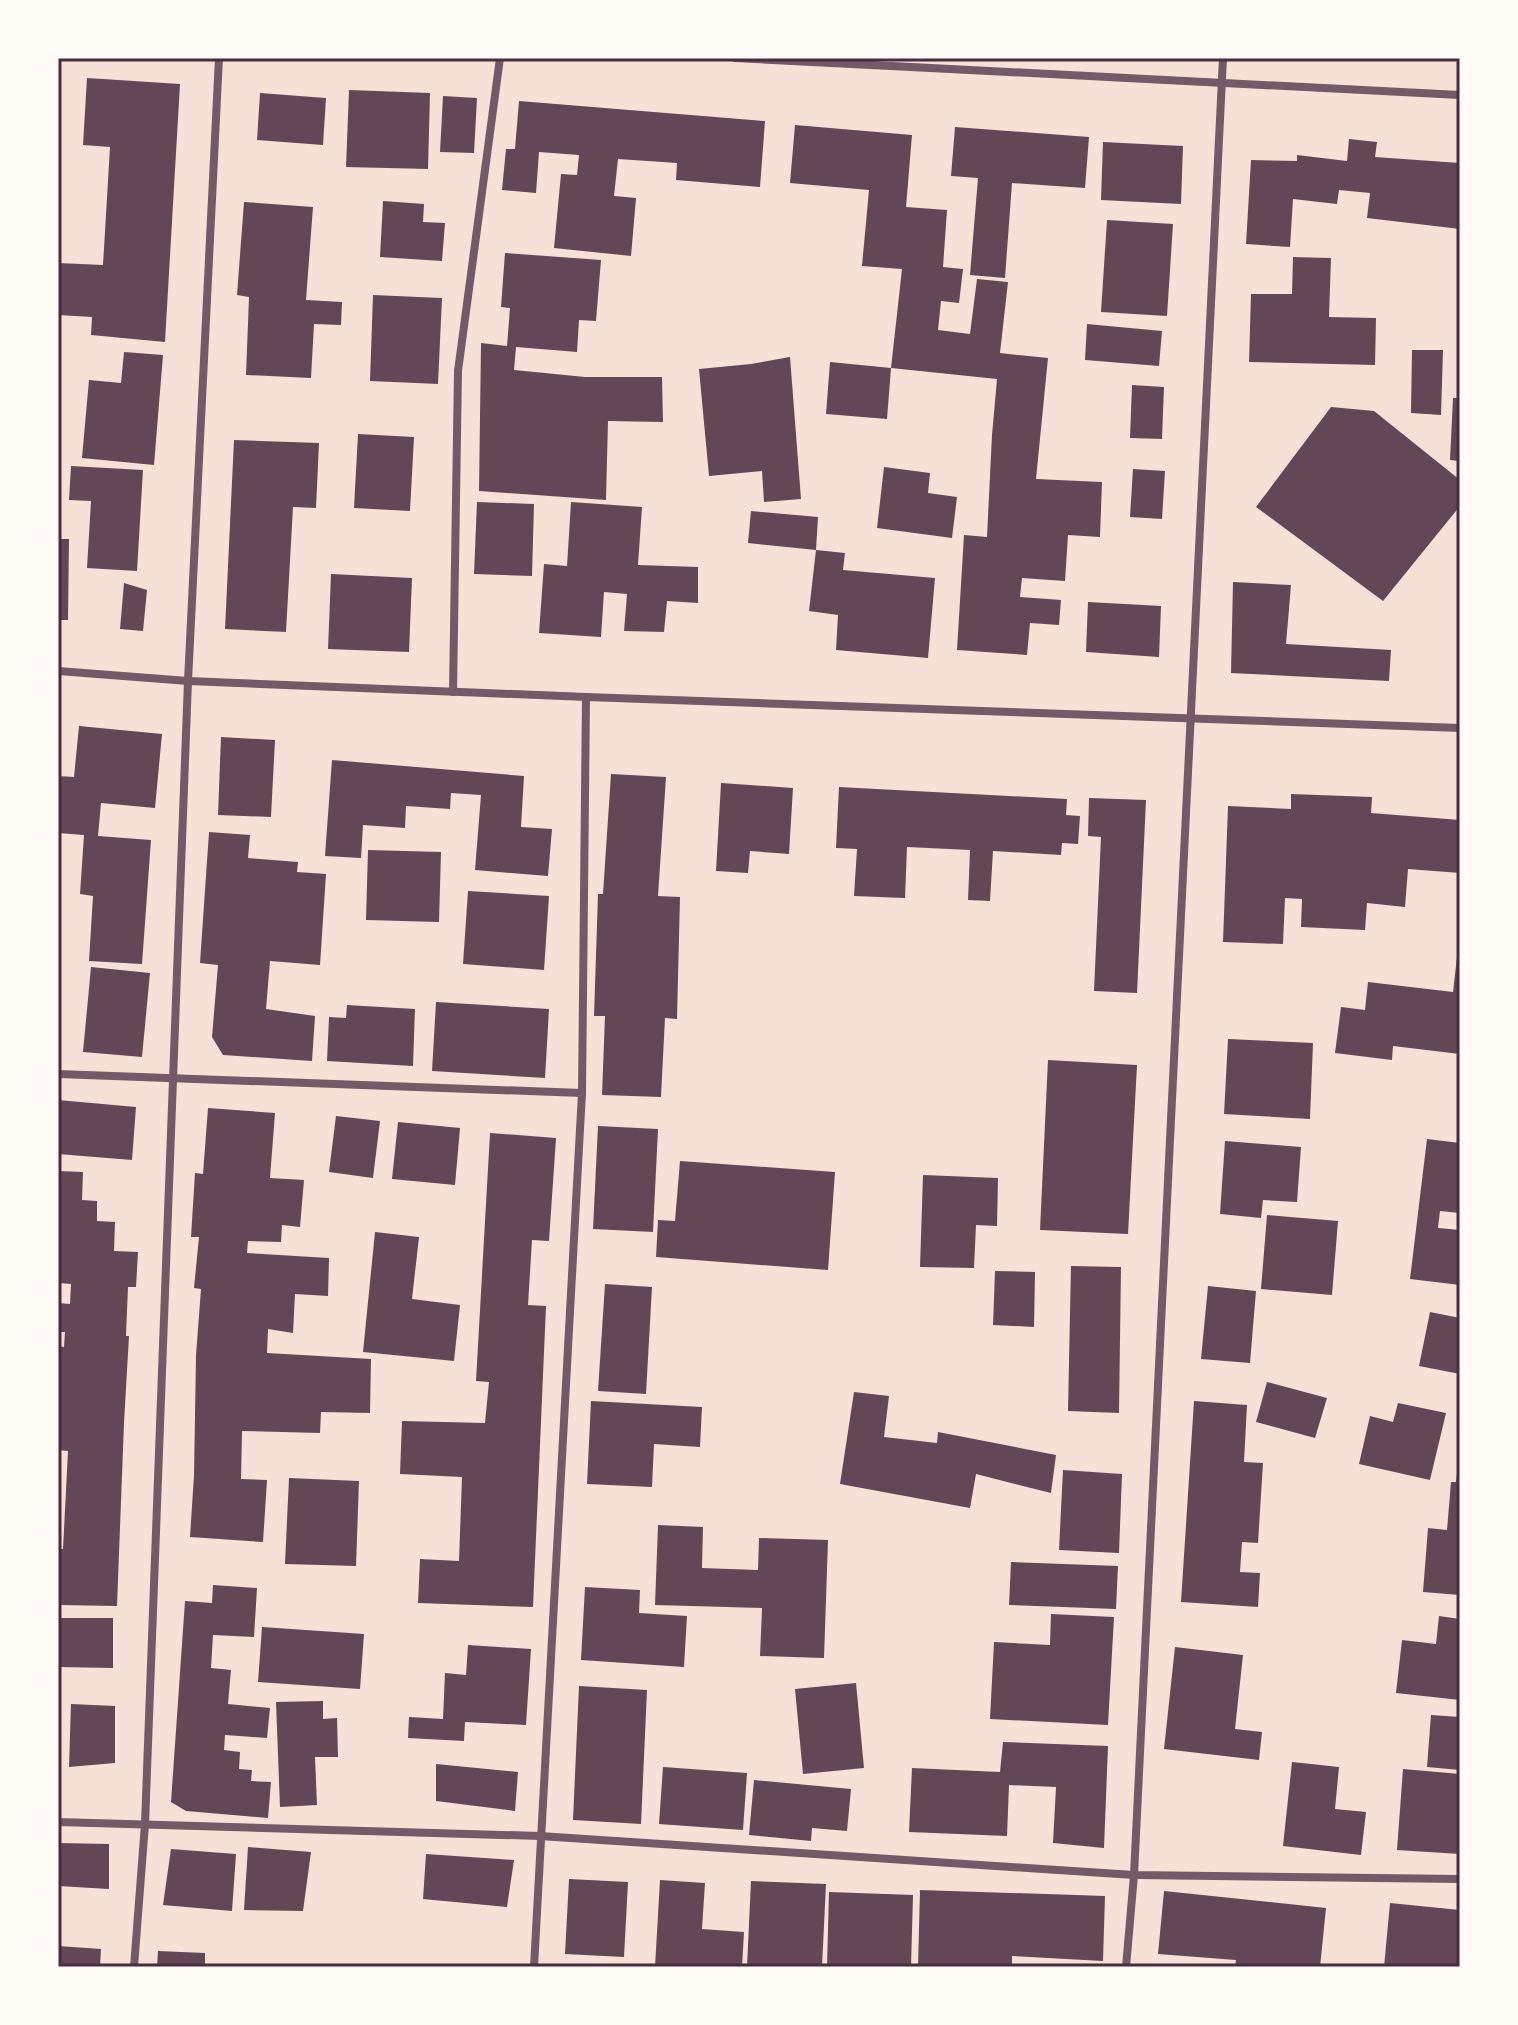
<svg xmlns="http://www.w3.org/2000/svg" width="1518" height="2025" viewBox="0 0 1518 2025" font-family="'PT Sans',sans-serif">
  <rect width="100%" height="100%" fill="#f7e1d7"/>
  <g fill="#644757">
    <path d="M87,78L180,84L165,342L91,335L92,317L58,315V263L103,265L110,147L83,145Z"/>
    <path d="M349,90L430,93L428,169L346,167Z"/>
    <path d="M260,93L326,98L323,145L257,140Z"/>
    <path d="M443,96L477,98L474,153L440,152Z"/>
    <path d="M519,101L765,121L760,187L676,180L677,163L618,159L614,196L636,198L631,256L554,248L561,174L577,175L579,155L539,152L536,193L502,190L506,149H515Z"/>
    <path d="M795,125L912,135L906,207L947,210L943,267L963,269L959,303L941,301L938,330L970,334L977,279L1008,282L1000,353L1048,358L1036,479L1102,482L1100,537L1068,535L1065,581L1022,578L1020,597L1061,600L1059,625L1030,623L1027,655L957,650L964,535L987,537L992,435L997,379L891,368L902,269L862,266L869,190L790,183Z"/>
    <path d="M955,127L1089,137L1085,188L1012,183L1005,278L970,275L978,178L951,176Z"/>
    <path d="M1349,139L1377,142L1375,157L1460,163V229L1367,218L1370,193L1339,190L1337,204L1293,199L1290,247L1246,244L1251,160L1297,161V155L1347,161Z"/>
    <path d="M1103,142L1183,146L1181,204L1101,200Z"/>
    <path d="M383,201L424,204L423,222L445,223L442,261L380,257Z"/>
    <path d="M244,202L313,207L306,300L342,302L341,325L314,324L311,378L246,375L249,297L237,295Z"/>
    <path d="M1107,220L1173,224L1167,316L1101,312Z"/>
    <path d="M505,253L601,260L596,321L579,320L577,352L516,347L514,370L585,377H662L663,422L608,421L606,500L479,491L481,343L507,346L510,308L501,307Z"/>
    <path d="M1293,257L1331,258L1329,317L1376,318L1375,365L1249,362L1251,294H1292Z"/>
    <path d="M373,295L442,298L438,384L370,381Z"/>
    <path d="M1087,324L1162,331L1159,366L1085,360Z"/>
    <path d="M1412,350H1443L1441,415L1411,413Z"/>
    <path d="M124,352L163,355L154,465L82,458L89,380L121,383Z"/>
    <path d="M790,357L801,499L764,502L762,471L709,476L699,369L751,364Z"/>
    <path d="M830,362L891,368L887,419L826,414Z"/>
    <path d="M1132,385L1164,387L1162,439L1130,438Z"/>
    <path d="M1453,398H1460V461L1450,460Z"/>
    <path d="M1331,407L1374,411L1460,480V506L1383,601L1256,507Z"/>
    <path d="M358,434L414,437L410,511L354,508Z"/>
    <path d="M234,440L319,443L316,508L293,507L286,632L225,629Z"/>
    <path d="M71,466L143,470L137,571L87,568L91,501L69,500Z"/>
    <path d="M884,467L930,473L928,493L957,497L952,538L877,528Z"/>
    <path d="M1133,469L1165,471L1162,519L1130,517Z"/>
    <path d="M477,502L534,504L532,576L474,574Z"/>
    <path d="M571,502L642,507L638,565L698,567V603L667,601L664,632L624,631L627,594L604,592L601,637L539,633L544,564L567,566Z"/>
    <path d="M751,511L818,517L816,550L845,553L843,570L935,578L928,658L836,650L838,615L809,611L816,550L748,543Z"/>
    <path d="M58,539H69L68,620H58Z"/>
    <path d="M331,574L412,578L409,652L328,649Z"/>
    <path d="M1233,582L1291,585L1286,644L1391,650L1389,681L1231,673Z"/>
    <path d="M124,583L147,590L143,631L120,629Z"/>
    <path d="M1088,602L1161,606L1159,657L1086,652Z"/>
    <path d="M79,726L162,734L155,808L101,803L98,836L151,840L142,964L89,961L93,896L80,894L84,835L58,833V776L74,777Z"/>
    <path d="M221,737L275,740L271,817L218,815Z"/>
    <path d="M332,760L524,776L521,827L552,829L548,876L475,870L481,795L451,793L450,809L406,806L405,828L363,825L361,858L325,856Z"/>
    <path d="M611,774L666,777L658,896L680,897L677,1019L665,1018L661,1097L602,1095L605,1016H594L598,894H603Z"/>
    <path d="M721,783L793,788L789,854L750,851L748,873L716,871Z"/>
    <path d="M839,787L1067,799L1066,815L1080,816L1078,844L1062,843L1061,855L993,851L990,901L968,900L970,850L907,847L905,898L854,896L857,849L836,848Z"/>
    <path d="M1291,794L1372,797L1371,813L1460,820V873L1408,869L1405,907L1367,903L1365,930L1301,927L1302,899L1285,898L1283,944L1223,942L1228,806L1291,809Z"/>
    <path d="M1089,798L1146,800L1137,993L1094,991L1101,837L1088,836Z"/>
    <path d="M209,832L250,835L248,858L298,862L297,872L326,874L320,965L270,961L266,1009L315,1016L312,1061L223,1055L212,1037L218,965L200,963Z"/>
    <path d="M368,850L441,852L439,922L366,920Z"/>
    <path d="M468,891L549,896L544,970L463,964Z"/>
    <path d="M1458,948H1460V1054L1393,1046L1392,1060L1335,1053L1341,1007L1365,1010L1368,982L1453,992Z"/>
    <path d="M91,967L150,973L142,1057L83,1052Z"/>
    <path d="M436,1002L549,1009L545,1078L432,1071Z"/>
    <path d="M347,1005L415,1009L413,1066L327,1061L329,1017L346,1018Z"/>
    <path d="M1228,1039L1313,1043L1310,1119L1224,1114Z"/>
    <path d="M1048,1060L1137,1065L1128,1234L1040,1230Z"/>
    <path d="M58,1100L136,1107L132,1160L58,1154Z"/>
    <path d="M208,1108L275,1113L270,1178L304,1180L300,1227L282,1225L281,1242L248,1241L247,1253L329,1258L328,1296L295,1294L293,1333L268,1329L267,1353L371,1359L370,1413L321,1412L320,1433L242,1431L241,1479L267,1480L263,1542L190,1537L194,1475L196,1355L201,1289L194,1288L199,1237H191L195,1173L203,1174Z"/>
    <path d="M336,1116L380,1121L373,1178L329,1172Z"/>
    <path d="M398,1122L460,1128L455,1185L392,1179Z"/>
    <path d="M598,1126L658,1129L653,1232L593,1229Z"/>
    <path d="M490,1133L556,1138L549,1241L532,1240L528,1305L546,1306L533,1607L418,1603L420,1559L459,1561L462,1477L400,1474L402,1421L485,1423L489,1382L476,1381Z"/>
    <path d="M1427,1139L1460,1143V1213L1440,1211L1438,1228L1460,1230V1285L1410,1279Z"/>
    <path d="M1225,1141L1301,1147L1297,1202L1263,1200L1261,1218L1220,1214Z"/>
    <path d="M680,1161L835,1172L828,1270L656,1257L658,1220L675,1221Z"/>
    <path d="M58,1171L83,1172L82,1200L97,1201V1221L115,1222L114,1251L138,1252L136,1287H128L126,1336H129L124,1423L117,1606L58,1605V1549H63L68,1451L58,1450V1346L64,1347L65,1332H58V1303L70,1304L71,1284L58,1283Z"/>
    <path d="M923,1175L998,1178L997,1226L976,1225L974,1268L920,1267Z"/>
    <path d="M1267,1215L1338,1221L1332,1295L1261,1289Z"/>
    <path d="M375,1232L419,1237L412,1299L460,1305L454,1361L363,1352Z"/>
    <path d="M1071,1266L1121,1267L1119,1413L1068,1411Z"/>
    <path d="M995,1271L1035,1272L1034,1327L993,1325Z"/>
    <path d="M605,1284L652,1287L646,1394L598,1391Z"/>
    <path d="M1208,1286L1256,1291L1250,1363L1201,1359Z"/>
    <path d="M1430,1312L1460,1318V1374L1419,1366Z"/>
    <path d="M1267,1382L1327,1398L1315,1438L1256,1422Z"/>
    <path d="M854,1392L889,1396L884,1437L937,1443L938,1432L1056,1455L1051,1493L976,1474L970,1508L840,1484Z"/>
    <path d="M591,1401L702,1407L700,1447L654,1444L652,1487L587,1484Z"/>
    <path d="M1194,1401L1247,1405L1244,1462L1263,1463L1258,1543L1242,1542L1240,1572L1260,1573L1258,1607L1181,1602Z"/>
    <path d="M1398,1403L1446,1413L1430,1480L1359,1464L1370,1416L1393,1422Z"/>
    <path d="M1458,1465H1460V1595L1423,1592L1428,1528L1447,1530L1451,1482H1456Z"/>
    <path d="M1063,1470L1122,1474L1119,1553L1059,1550Z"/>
    <path d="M289,1478L359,1481L356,1566L285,1564Z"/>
    <path d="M658,1525L703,1527L702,1568L758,1570L759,1538L828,1540L824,1658L760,1656L762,1608L655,1605Z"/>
    <path d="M1011,1562L1118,1566L1116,1609L1009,1605Z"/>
    <path d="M213,1585L257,1588L254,1637L213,1635L211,1668L231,1670L228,1704L270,1708L267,1738L225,1735L224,1750L240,1752L239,1769L252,1770L251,1781L271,1782L268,1818L186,1811L171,1802L185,1601L212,1603Z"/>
    <path d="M585,1587L640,1590L639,1613L687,1616L684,1667L581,1660Z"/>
    <path d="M1051,1614L1114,1617L1108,1725L990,1719L994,1642L1050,1645Z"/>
    <path d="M1439,1616L1460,1619V1700L1396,1693L1402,1640L1436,1644Z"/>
    <path d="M58,1618H113V1668L58,1667Z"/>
    <path d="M262,1627L364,1634L360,1689L258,1682Z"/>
    <path d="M468,1645L531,1649L526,1725L465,1722L464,1741L408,1738L409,1717L443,1719L445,1673L466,1675Z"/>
    <path d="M1175,1647L1243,1655L1235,1729L1262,1732L1259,1760L1164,1749Z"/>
    <path d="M856,1683L864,1768L803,1774L795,1689Z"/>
    <path d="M579,1686L647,1690L641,1824L573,1820Z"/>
    <path d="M323,1701V1719L337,1718L338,1757H315L317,1805L280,1807L276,1702Z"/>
    <path d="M71,1704L115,1706V1763L69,1767Z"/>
    <path d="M1431,1715L1460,1717V1770L1427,1767Z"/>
    <path d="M1003,1742L1108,1746L1104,1848L1053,1843L1056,1787L1009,1785L1007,1836L909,1832L912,1768L1000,1772Z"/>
    <path d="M1292,1762L1339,1767L1335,1809L1366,1812L1361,1855L1283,1846Z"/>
    <path d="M436,1764L518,1772L515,1811L436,1801Z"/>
    <path d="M663,1767L747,1773L743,1830L659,1824Z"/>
    <path d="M1403,1769L1460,1774V1854L1397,1850Z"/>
    <path d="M754,1780L851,1789L847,1831L812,1828L811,1841L749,1835Z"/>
    <path d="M58,1843L109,1844V1889L58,1886Z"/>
    <path d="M248,1847L311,1852L303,1911L244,1910Z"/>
    <path d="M171,1849L236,1854L232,1911L163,1905Z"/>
    <path d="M426,1854L514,1860L507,1907L423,1899Z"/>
    <path d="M569,1879L628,1882L624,1957L565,1954Z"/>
    <path d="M660,1880L705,1883L702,1929L744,1932L742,1967H655Z"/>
    <path d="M751,1881L826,1884L822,1967H747Z"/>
    <path d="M920,1890L1105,1896L1103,1961L1012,1956V1967H918Z"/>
    <path d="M1164,1891L1326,1908L1320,1967H1235L1236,1960L1158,1954Z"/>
    <path d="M829,1892L913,1895L911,1967H827Z"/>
    <path d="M1390,1903L1460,1910V1967H1384Z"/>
    <path d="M58,1946L101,1949L100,1967H58Z"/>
    <path d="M158,1951L205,1953V1967H157Z"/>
  </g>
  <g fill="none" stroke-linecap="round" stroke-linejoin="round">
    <g stroke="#755966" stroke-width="8">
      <path d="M735,58L1460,95"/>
      <path d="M58,671L188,681L586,697L1460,728"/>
      <path d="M453,692L458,371L500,58"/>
      <path d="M58,1074L582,1093"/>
      <path d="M58,1822L540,1836L1134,1875L1460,1879"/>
      <path d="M134,1967L145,1824L188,681L219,58"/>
      <path d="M534,1967L582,1093L586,697"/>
      <path d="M1126,1967L1134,1875L1223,58"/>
    </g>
  </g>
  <rect width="1518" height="2025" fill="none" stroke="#fffaf5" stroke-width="120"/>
  <rect x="60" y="60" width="1398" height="1905" fill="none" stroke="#4a2c40" stroke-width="3"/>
</svg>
